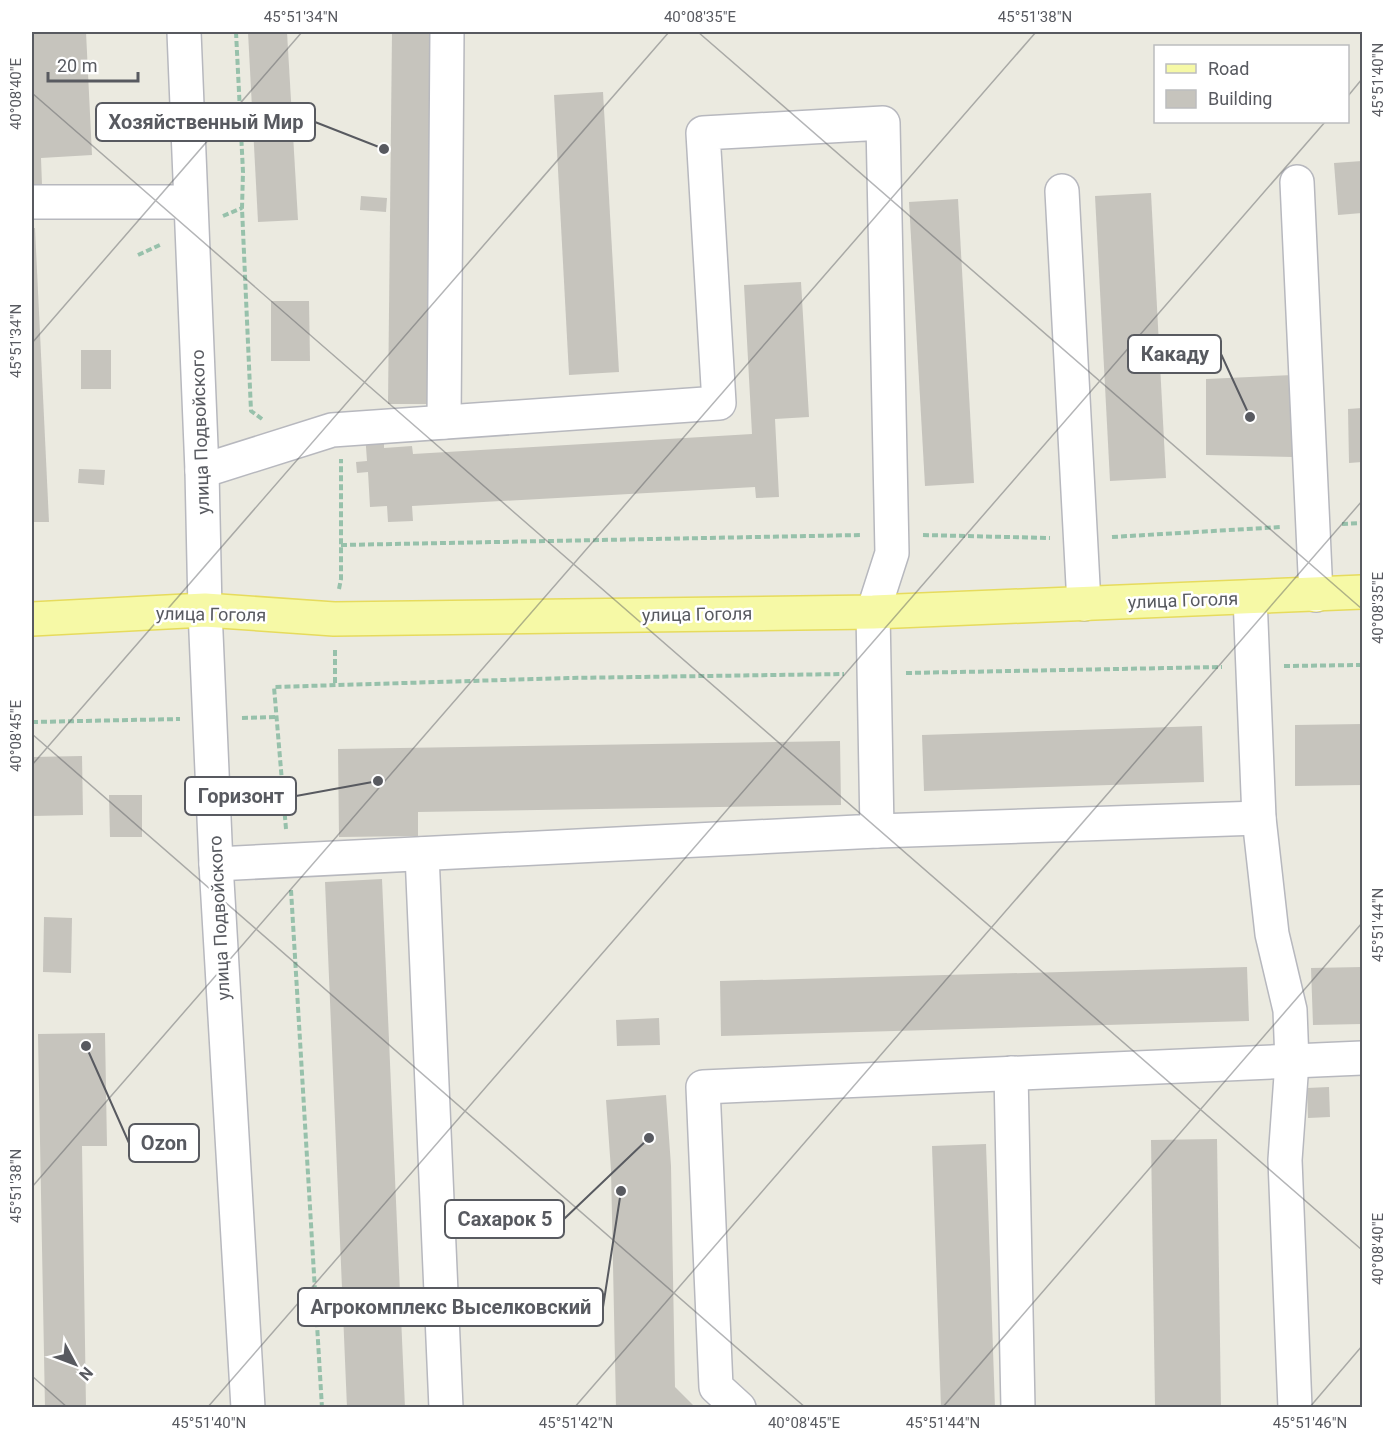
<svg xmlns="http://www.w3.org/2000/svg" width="1394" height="1439" viewBox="0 0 1394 1439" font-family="Roboto,sans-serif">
  <rect width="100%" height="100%" fill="#ebeae0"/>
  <g fill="#c6c4bd">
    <path d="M32,32H86L92,155L41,158L42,185H32Z"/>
    <path d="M248,32H287L298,220L258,222Z"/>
    <path d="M392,32H441L438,404H388Z"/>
    <path d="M603,92L619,372L569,375L554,95Z"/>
    <path d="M1362,161V213L1338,215L1334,163Z"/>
    <path d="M1151,193L1166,478L1110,481L1095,196Z"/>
    <path d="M361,196L387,198L386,212L360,210Z"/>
    <path d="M958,199L974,483L925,486L909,202Z"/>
    <path d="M32,228H35L49,522H32Z"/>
    <path d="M801,282L809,417L775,419L779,497L756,498L755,487L412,506L413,521L388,522L387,506L370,507L368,472L357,473L356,462L367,461L365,433L384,432V448L412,446L413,454L752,434L744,285Z"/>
    <path d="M271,301H309L310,361H271Z"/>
    <rect x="81" y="350" width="30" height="39"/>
    <path d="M1293,375V457L1206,455V379Z"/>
    <path d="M1362,408V462L1349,463L1348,409Z"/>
    <path d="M79,469L105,470L104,485L78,483Z"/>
    <path d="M1362,724V785L1295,786V725Z"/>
    <path d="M1202,726L1204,782L924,791L922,735Z"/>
    <path d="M840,741L841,805L418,812V836L339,837L338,749Z"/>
    <path d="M82,756L83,815L32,816V757Z"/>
    <path d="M109,795H142V837H110Z"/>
    <path d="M382,879L405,1408H347L325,882Z"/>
    <path d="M44,917L72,918L71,973L43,972Z"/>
    <path d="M1247,967L1249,1021L721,1036L720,981Z"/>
    <path d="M1362,967V1024L1313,1025L1311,968Z"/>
    <path d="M659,1018L660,1045L617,1046L616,1020Z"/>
    <path d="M105,1033L107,1146H82L86,1408H45L38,1034Z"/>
    <path d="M1329,1087L1330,1117L1308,1118L1307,1088Z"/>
    <path d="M666,1095L671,1166L675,1387L696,1408H616L611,1170L606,1100Z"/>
    <path d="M1217,1139L1221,1408H1155L1151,1140Z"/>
    <path d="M986,1144L995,1408H941L932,1146Z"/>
  </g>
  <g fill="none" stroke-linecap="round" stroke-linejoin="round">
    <defs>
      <g id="minor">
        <path d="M184,32L202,471L205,610L216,864L248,1408"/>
        <path d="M1297,182L1316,595"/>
        <path d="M1062,191L1084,604"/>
        <path d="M32,202H190"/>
        <path d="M444,422L447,32"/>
        <path d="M202,471L332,430L719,403L703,133L883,123L892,553L873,612L877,831L216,864"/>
        <path d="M1250,597L1259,818L1272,934L1290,1010L1292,1062L1285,1160L1295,1408"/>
        <path d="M877,831L1259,818"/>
        <path d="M422,854L446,1408"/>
        <path d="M1011,1073L1018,1408"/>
        <path d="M739,1408L716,1387L703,1087L1362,1058"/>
      </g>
      <path id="major" d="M32,619L205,610L334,619L873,612L1362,592"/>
    </defs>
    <use href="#minor" stroke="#b7b8be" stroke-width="36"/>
    <use href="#major" stroke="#e6db5d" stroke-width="36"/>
    <g stroke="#97c1ab" stroke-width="4" stroke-dasharray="6 3" stroke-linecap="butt">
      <path d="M236,32L243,172L242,208L251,411L262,419"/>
      <path d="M223,216L242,208"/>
      <path d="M138,255L162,244"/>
      <path d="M1342,524L1362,523"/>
      <path d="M923,535L1050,538"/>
      <path d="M1112,537L1281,527"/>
      <path d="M341,545L861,535"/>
      <path d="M339,589L341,579V459"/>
      <path d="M335,650V685"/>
      <path d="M1284,666L1362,665"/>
      <path d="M906,673L1222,667"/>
      <path d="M242,718L277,717"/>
      <path d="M32,722L180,719"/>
      <path d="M286,829L274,687L568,678L844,674"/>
      <path d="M291,890L322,1408"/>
    </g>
    <use href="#minor" stroke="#fff" stroke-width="33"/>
    <use href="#major" stroke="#f6f9a6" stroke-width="33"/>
  </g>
  <path fill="none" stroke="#585a60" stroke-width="1.5" stroke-opacity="0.45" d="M698,32L1362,609M32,93L1362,1250M1348,96L1362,79M32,343L302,32M32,734L806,1408M32,765L669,32M32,1187L1036,32M32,1376L68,1408M207,1408L1325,122M574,1408L1362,501M942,1408L1362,923M1309,1408L1362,1346"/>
  <g text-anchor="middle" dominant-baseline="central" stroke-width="5" stroke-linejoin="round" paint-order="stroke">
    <g font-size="18" fill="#585a60" stroke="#fff">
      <text transform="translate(200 432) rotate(-92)">улица Подвойского</text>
      <text transform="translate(1183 600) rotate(-2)">улица Гоголя</text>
      <text transform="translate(211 614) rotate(1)">улица Гоголя</text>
      <text transform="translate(697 614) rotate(-1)">улица Гоголя</text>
      <text transform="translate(219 918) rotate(-93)">улица Подвойского</text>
    </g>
  </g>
  <path fill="none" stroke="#585a60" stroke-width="2" d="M384 149L315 122M1250 417L1221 354M378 781L296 796M86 1046L129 1143M649 1138L564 1219M621 1191L603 1307"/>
  <g fill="#585a60" stroke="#fff" stroke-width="2">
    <circle cx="384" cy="149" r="6"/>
    <circle cx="1250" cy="417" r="6"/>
    <circle cx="378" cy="781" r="6"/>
    <circle cx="86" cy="1046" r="6"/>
    <circle cx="649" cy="1138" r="6"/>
    <circle cx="621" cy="1191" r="6"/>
  </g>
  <g fill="#fff" stroke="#585a60" stroke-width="2">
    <rect x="96" y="103" width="219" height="38" rx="6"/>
    <rect x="1128" y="335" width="93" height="38" rx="6"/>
    <rect x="185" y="777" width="111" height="38" rx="6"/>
    <rect x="129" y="1124" width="70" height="38" rx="6"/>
    <rect x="445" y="1200" width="119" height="38" rx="6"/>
    <rect x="298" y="1288" width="305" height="38" rx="6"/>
  </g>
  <g font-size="20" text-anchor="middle" font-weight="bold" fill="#585a60">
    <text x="206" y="129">Хозяйственный Мир</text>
    <text x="1175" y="361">Какаду</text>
    <text x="241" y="803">Горизонт</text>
    <text x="164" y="1150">Ozon</text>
    <text x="505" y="1226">Сахарок 5</text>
    <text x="451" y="1314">Агрокомплекс Выселковский</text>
  </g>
  <rect width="1394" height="1439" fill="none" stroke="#ffffff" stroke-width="66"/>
  <rect x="1154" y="45" width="195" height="78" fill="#ffffff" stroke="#bcbdbf" stroke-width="1.5"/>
  <rect x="1166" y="64" width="30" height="9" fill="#f6f9a6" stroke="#bcbdbf" stroke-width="1.5"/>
  <text x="1208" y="75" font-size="18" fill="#585a60">Road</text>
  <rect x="1166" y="90" width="30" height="18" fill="#c6c4bd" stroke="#bcbdbf" stroke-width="1.5"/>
  <text x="1208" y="105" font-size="18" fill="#585a60">Building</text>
  <g transform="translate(75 1364) rotate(131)" stroke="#ffffff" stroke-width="4.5" paint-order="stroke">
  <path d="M0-4.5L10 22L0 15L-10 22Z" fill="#585a60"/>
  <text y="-9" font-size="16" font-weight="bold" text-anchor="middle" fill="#585a60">N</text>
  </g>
  <path d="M48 72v9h90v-9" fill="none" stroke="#585a60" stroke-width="3"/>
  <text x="57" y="72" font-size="18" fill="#585a60" stroke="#ffffff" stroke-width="4.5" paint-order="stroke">20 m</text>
  <rect x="33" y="33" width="1328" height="1373" fill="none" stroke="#585a60" stroke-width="2"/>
  <g font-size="15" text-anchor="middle" fill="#585a60">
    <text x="301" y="22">45°51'34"N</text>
    <text x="700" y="22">40°08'35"E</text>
    <text x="1035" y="22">45°51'38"N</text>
    <text transform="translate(1378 80) rotate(-90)" y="5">45°51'40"N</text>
    <text transform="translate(16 94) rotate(-90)" y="5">40°08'40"E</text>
    <text transform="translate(16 341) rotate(-90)" y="5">45°51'34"N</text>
    <text transform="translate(1378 608) rotate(-90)" y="5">40°08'35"E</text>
    <text transform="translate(16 736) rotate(-90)" y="5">40°08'45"E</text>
    <text transform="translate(1378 925) rotate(-90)" y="5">45°51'44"N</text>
    <text transform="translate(16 1186) rotate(-90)" y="5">45°51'38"N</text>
    <text transform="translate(1378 1249) rotate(-90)" y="5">40°08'40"E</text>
    <text x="209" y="1428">45°51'40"N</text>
    <text x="576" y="1428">45°51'42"N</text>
    <text x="804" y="1428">40°08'45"E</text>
    <text x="943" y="1428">45°51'44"N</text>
    <text x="1310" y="1428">45°51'46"N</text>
  </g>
</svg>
